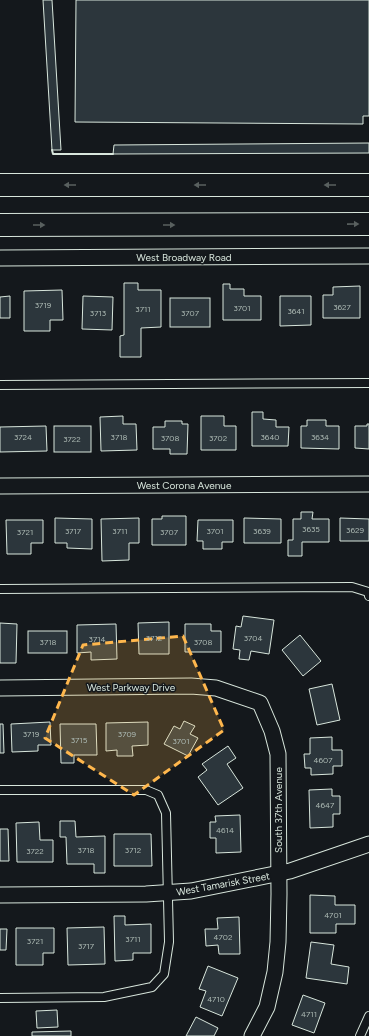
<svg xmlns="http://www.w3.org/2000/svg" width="369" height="1036" viewBox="0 0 369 1036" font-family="Figtree,sans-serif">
  <rect width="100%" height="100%" fill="#14181c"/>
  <g fill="#2c363c" stroke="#d8e6dc">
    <path d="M43,0H52L61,150H52Z"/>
    <path d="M76,0H369V116H363V124L75,122Z"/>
    <path d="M369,143V153L113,154L114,145Z"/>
    <path d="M124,283H138V290H161V327L141,328V357H120V336L124,335Z"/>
    <path d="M223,284H230V289H244V296H261V320H223Z"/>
    <path d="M360,286V318H323V295H333V287Z"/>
    <path d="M62,290L63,320H50V331H24V291Z"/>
    <path d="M10,296V318H0V297Z"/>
    <path d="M83,296L113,297L112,330L82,329Z"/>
    <path d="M280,296H311V325L280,326Z"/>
    <rect x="170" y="298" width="40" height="29"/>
    <path d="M252,412H263V419L276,420V427H289L288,446H252Z"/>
    <path d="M123,416V424H136L137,450L101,451L100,417Z"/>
    <path d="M201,416H224V426H236V450H201Z"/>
    <path d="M307,420H326V426H339V449L301,448V426H307Z"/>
    <path d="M165,421H182V424H188L187,454H170V449H153V427H165Z"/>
    <path d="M367,424H369V449L355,448V426H367Z"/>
    <path d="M46,426L47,451L0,452V427Z"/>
    <rect x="54" y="426" width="37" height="26"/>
    <path d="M301,512H313L312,519H329V542H302V556H288V540H293V519H301Z"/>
    <path d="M162,516H186V545H152V519H162Z"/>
    <path d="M55,518L92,519V549L67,548V543H55Z"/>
    <path d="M139,518V543H129V560L102,561L101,519Z"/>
    <path d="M244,518L281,519V543H244Z"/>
    <path d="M340,518L369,519V541H340Z"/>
    <path d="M6,520H43V543H31V554H7Z"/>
    <path d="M198,520H233V542H222V549H203V541H197Z"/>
    <path d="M243,616L274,620L269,654L251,651L249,660L239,659L240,650L233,649L236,626L241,627Z"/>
    <path d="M169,622V654H139L138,623Z"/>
    <path d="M0,623L17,624L16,663H0Z"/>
    <path d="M116,624L117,659L91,660V652L77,653V625Z"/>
    <path d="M185,624H211V631H221V652H185Z"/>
    <rect x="28" y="631" width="39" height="22"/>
    <path d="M300,635L321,661L303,676L282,650Z"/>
    <path d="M332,684L340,720L317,725L309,689Z"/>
    <path d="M184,721L195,726L190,734L198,738L188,756L164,744L174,726L180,729Z"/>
    <path d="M50,722L51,745H38V751L12,752L11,724Z"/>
    <path d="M148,722V745L132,746L133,756H117V750L106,751V723Z"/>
    <path d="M0,724H3L4,753H0Z"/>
    <path d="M60,724H96L97,755H74V763H61Z"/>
    <path d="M332,737V750H342V766H333V774L311,775V768H305L304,754H310V738Z"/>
    <path d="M228,746L236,758L227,764L243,788L218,805L198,777L207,770L202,764Z"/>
    <path d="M332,789V796H340V814H333V827L310,828L309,790Z"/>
    <path d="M240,815L241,852L216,853V838H210V822H216L215,816Z"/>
    <path d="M60,821H75L76,837L105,836V873H94V864H67L66,837H60Z"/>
    <path d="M39,822L40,840H53V862H17L16,823Z"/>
    <path d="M0,829H8L9,861H0Z"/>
    <path d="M114,834H151L152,866H114Z"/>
    <path d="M310,895L335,896V905H355V924H336V933H310Z"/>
    <path d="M114,916H125V925L151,924V953H133V960L115,961Z"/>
    <path d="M239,917L240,954H219L218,945L206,946L205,929H218L217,918Z"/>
    <path d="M104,927L105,964L68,965L67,928Z"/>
    <path d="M16,928H54V953H43V965H16Z"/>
    <path d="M0,929H7L6,950H0Z"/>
    <path d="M311,942L334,945L331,964L349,967L347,984L306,978Z"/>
    <path d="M208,966L238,978L222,1016L200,1007L206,991L199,989Z"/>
    <path d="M303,995L325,1003L314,1033L292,1025Z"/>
    <path d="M57,1010L58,1027L37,1028L36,1011Z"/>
    <path d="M196,1017L218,1028L214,1036H186Z"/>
    <path d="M71,1031V1036H32V1032Z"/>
  </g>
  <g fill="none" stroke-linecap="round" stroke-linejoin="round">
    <defs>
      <g id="service">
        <path d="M0,385L369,383"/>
        <path d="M0,589L352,587L368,592L369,596"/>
        <path d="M0,790H146L158,795L166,813L169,942L164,974L152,987L104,997L0,998"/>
        <path d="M360,1036L369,1016"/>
      </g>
      <g id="minor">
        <path d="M0,258L369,256"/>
        <path d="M0,486L369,484"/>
        <path d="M0,688L191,686L216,688L260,703L272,731L278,754L279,894L278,942L275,972L267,1007L252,1036"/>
        <path d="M0,895L146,894L191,891L290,871L369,844"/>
      </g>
      <g id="secondary">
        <path d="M0,185H369"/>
        <path d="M0,225L369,224"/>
      </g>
    </defs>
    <use href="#service" stroke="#d8e6dc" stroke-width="10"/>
    <use href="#minor" stroke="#d8e6dc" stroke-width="17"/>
    <use href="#secondary" stroke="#d8e6dc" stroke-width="24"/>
    <use href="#service" stroke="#14181c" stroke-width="8"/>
    <use href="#minor" stroke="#14181c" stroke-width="15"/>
    <use href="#secondary" stroke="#14181c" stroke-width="22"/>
    <path stroke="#d8e6dc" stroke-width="2" d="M52,150L53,154H113"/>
  </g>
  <defs><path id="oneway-solid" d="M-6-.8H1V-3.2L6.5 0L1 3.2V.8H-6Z"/></defs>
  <g fill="#59605f">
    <use href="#oneway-solid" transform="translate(70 185) rotate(180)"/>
    <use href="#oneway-solid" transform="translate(200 185) rotate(-180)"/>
    <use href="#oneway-solid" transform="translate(330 185) rotate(-180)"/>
    <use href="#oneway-solid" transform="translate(353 224) rotate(-1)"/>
    <use href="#oneway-solid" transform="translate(39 225)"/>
    <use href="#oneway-solid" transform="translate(169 225)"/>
  </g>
  <path fill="#ffb74d" fill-opacity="0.2" stroke="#ffb74d" stroke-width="3" stroke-dasharray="8 5" stroke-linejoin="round" d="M183,636L224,730L134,795L45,738L83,645Z"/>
  <g text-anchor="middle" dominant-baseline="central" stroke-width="3" stroke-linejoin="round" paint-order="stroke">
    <g font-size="8" fill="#adbab4">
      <text x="43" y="305">3719</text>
      <text x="342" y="307">3627</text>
      <text x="242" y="308">3701</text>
      <text x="143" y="309">3711</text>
      <text x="296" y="311">3641</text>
      <text x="98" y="313">3713</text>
      <text x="190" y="313">3707</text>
      <text x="23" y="437">3724</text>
      <text x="119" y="437">3718</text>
      <text x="270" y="437">3640</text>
      <text x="320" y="437">3634</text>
      <text x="170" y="438">3708</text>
      <text x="218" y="438">3702</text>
      <text x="72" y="439">3722</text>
      <text x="311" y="529">3635</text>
      <text x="355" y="530">3629</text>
      <text x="73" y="531">3717</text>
      <text x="120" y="531">3711</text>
      <text x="215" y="531">3701</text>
      <text x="262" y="531">3639</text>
      <text x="25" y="532">3721</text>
      <text x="169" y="532">3707</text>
      <text x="154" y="638">3712</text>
      <text x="253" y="638">3704</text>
      <text x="97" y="639">3714</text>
      <text x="48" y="642">3718</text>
      <text x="203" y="642">3708</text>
      <text x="31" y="734">3719</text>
      <text x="127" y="734">3709</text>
      <text x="79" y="740">3715</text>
      <text x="181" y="741">3701</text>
      <text x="323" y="760">4607</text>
      <text x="325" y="805">4647</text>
      <text x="225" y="830">4614</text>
      <text x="86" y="850">3718</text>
      <text x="133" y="850">3712</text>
      <text x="35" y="851">3722</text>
      <text x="333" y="915">4701</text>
      <text x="223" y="937">4702</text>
      <text x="133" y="939">3711</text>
      <text x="35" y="941">3721</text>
      <text x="86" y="946">3717</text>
      <text x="216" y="999">4710</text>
      <text x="309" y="1014">4711</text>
    </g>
    <g font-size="10" fill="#d8e6dc" stroke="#14181c">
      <text x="184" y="257">West Broadway Road</text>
      <text x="184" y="485">West Corona Avenue</text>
      <text x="131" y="687">West Parkway Drive</text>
      <text transform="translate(278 810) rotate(-90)">South 37th Avenue</text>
      <text transform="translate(223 884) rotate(-10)">West Tamarisk Street</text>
    </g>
  </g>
</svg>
